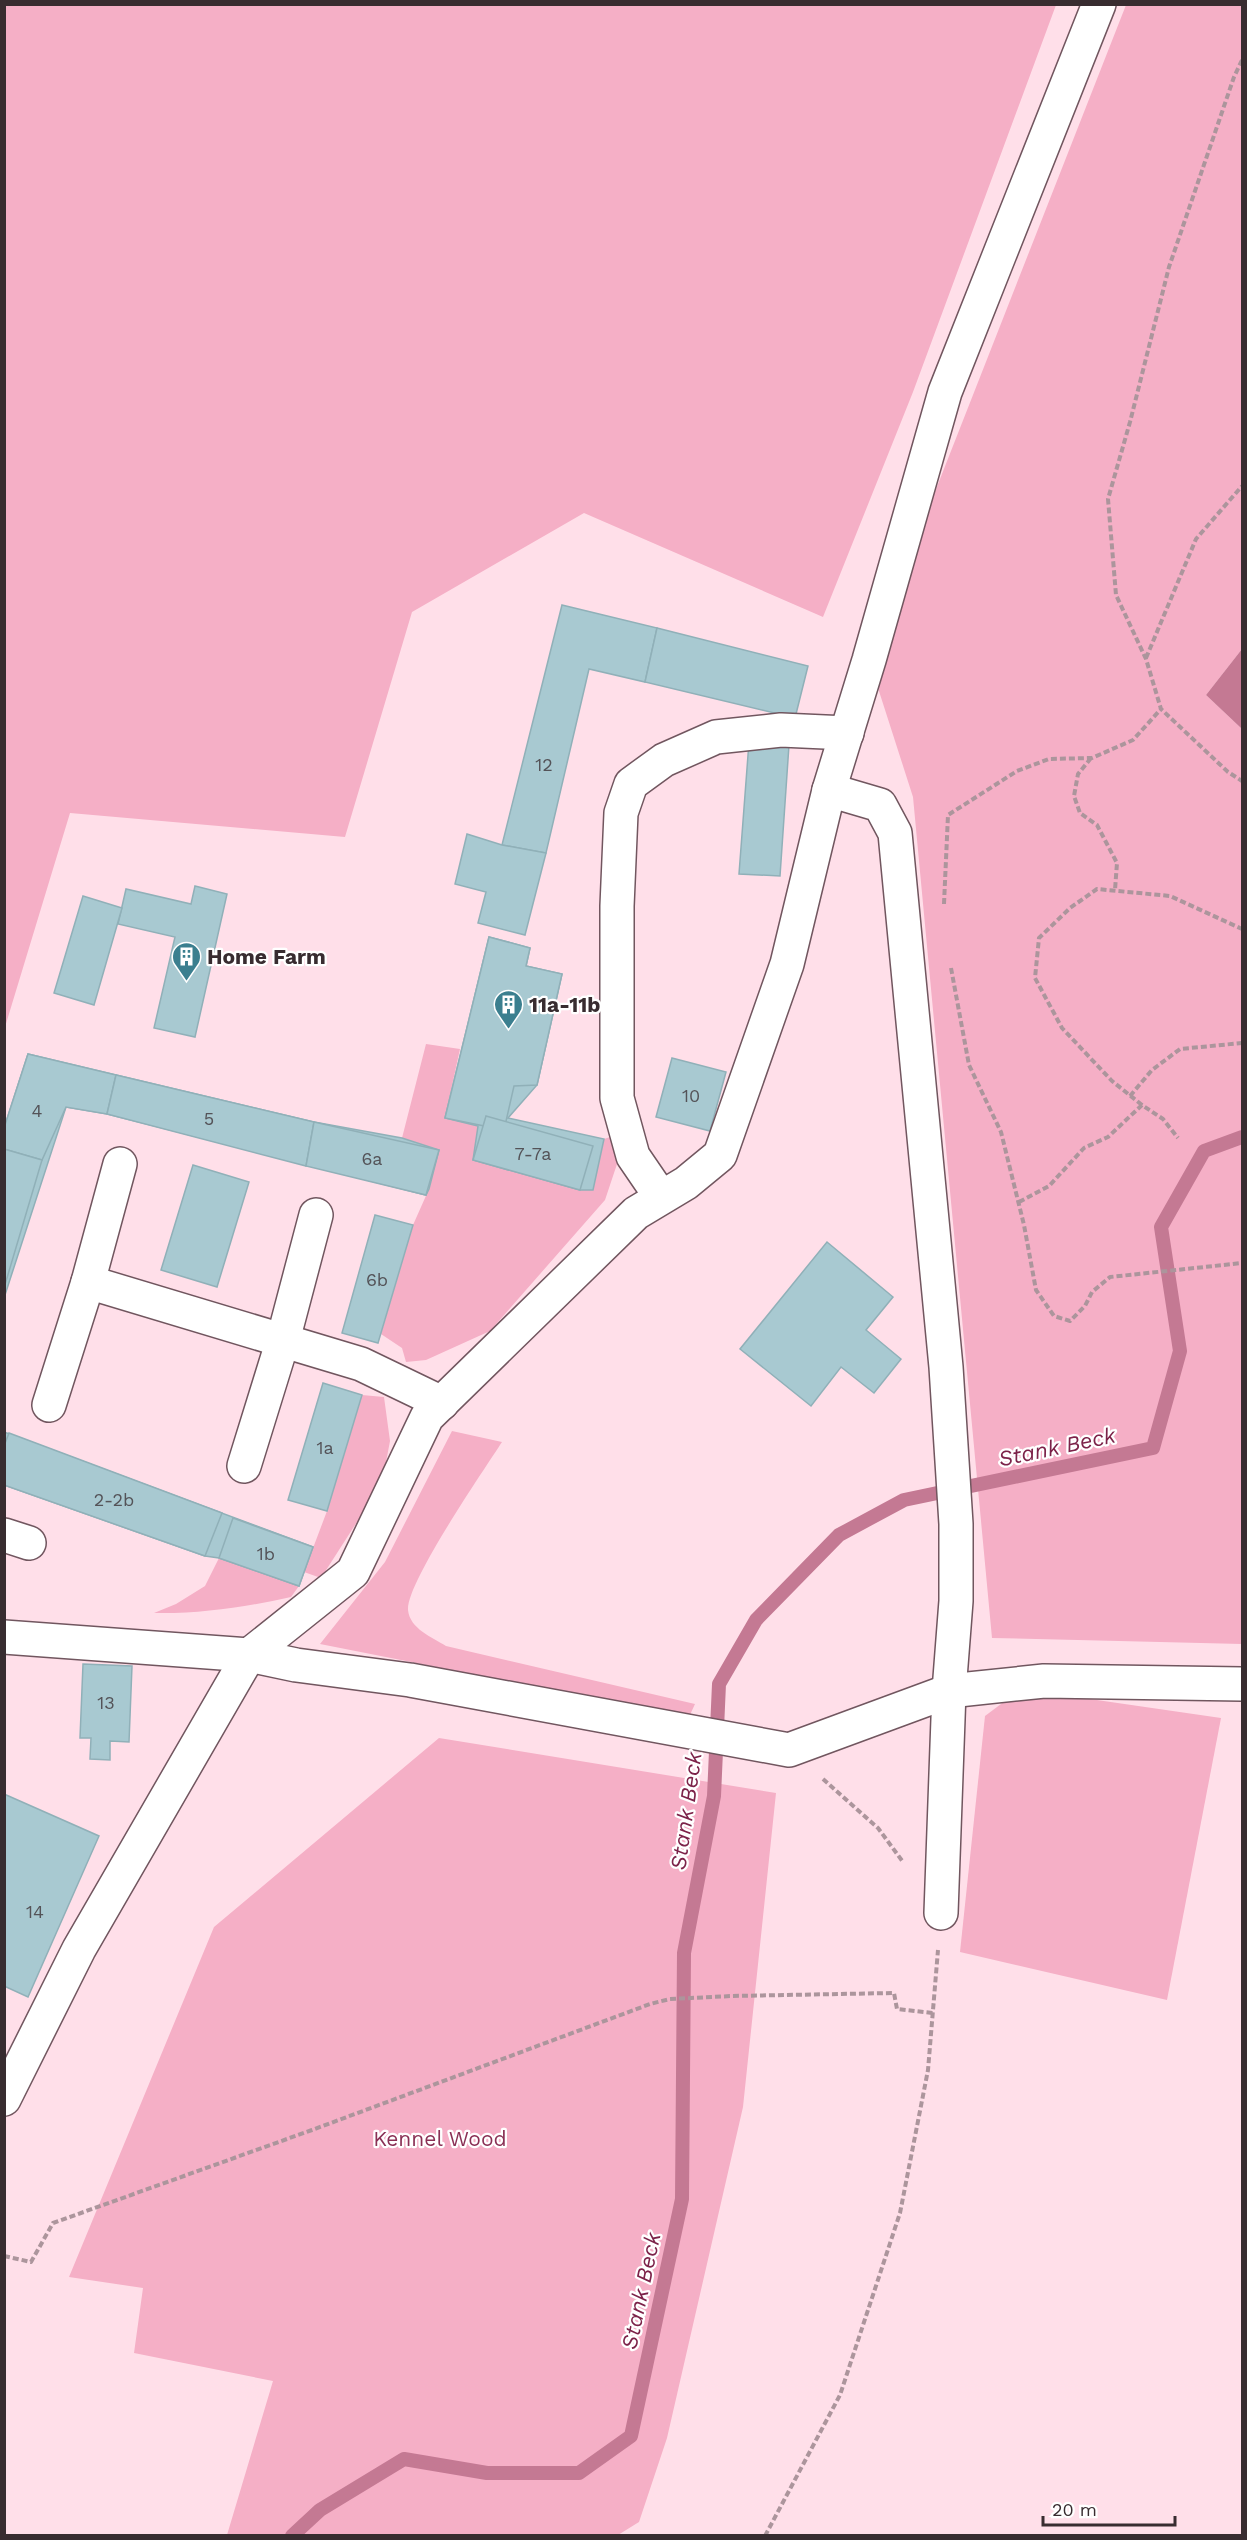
<svg xmlns="http://www.w3.org/2000/svg" width="1247" height="2540" viewBox="0 0 1247 2540" font-family="'Work Sans',sans-serif">
  <rect width="100%" height="100%" fill="#ffdfe9"/>
  <g fill="#f5afc6">
    <path d="M5,4H1056V5L913,392L823,617L584,513L412,612L345,837L70,813L5,1027Z"/>
    <path d="M1126,5H1242V649L1206,695L1242,729V1644L992,1638L913,797L869,660Z"/>
    <path d="M426,1044L460,1049L445,1118L478,1126L592,1190L604,1139L619,1134V1158L605,1200L490,1331L426,1360L406,1362L402,1348L381,1334L413,1225L429,1189L439,1150L402,1138Z"/>
    <path d="M362,1395L384,1397L390,1441L382,1483L321,1578L304,1572L327,1511Z"/>
    <path d="M452,1431L502,1442C484,1470 406,1583 408,1610C410,1629 432,1637 446,1646L695,1704L689,1717L320,1644L385,1562Z"/>
    <path d="M219,1558L299,1586L291,1597C246,1607 200,1614 154,1613L176,1604L205,1586Z"/>
    <path d="M1021,1689L1221,1718L1167,2000L960,1952L985,1716Z"/>
    <path d="M439,1738L776,1793L743,2107L667,2438L639,2522L618,2535H227L273,2381L134,2353L143,2288L69,2277L214,1927Z"/>
  </g>
  <path fill="#c47993" d="M1242,649V729L1206,695Z"/>
  <g fill="none" stroke-linecap="round" stroke-linejoin="round">
    <path stroke="#c47993" stroke-width="14" d="M292,2536L320,2510L404,2459L487,2473H579L631,2436L682,2199L684,1953L714,1796L719,1684L756,1620L839,1535L904,1500L1153,1448L1180,1351L1161,1227L1204,1151L1242,1137"/>
  </g>
  <g fill="#a8c9d1" stroke="#90b0b8" stroke-width="1.5">
    <path d="M562,605L657,628L645,682L589,669L546,853L502,845Z"/>
    <path d="M657,628L808,666L795,718L645,682Z"/>
    <path d="M749,742L789,745L780,876L739,874Z"/>
    <path d="M467,834L502,845L546,853L525,935L478,923L486,892L455,884Z"/>
    <path d="M195,886L227,894L195,1037L154,1028L175,937L118,924L126,889L191,904Z"/>
    <path d="M83,896L122,908L94,1005L54,993Z"/>
    <path d="M489,937L530,948L526,966L562,974L537,1085L508,1118L604,1139L593,1190H580L473,1160L478,1126L445,1118Z"/>
    <path d="M489,937L530,948L526,966L562,974L537,1085L514,1086L504,1130L445,1118Z"/>
    <path d="M28,1054L314,1122L402,1138L439,1150L429,1189L426,1195L107,1114L66,1107L4,1298V1128Z"/>
    <path d="M28,1054L116,1075L107,1114L66,1107L42,1160L4,1149V1128Z"/>
    <path d="M672,1058L726,1072L710,1131L656,1117Z"/>
    <path d="M116,1075L314,1122L306,1166L107,1114Z"/>
    <path d="M486,1116L593,1146L580,1190L473,1160Z"/>
    <path d="M314,1122L439,1150L426,1195L306,1166Z"/>
    <path d="M4,1149L42,1160L4,1288Z"/>
    <path d="M193,1165L249,1182L217,1287L161,1270Z"/>
    <path d="M375,1215L413,1225L378,1343L342,1333Z"/>
    <path d="M827,1242L893,1297L866,1330L901,1359L874,1393L841,1367L811,1406L740,1349Z"/>
    <path d="M323,1383L362,1395L327,1511L288,1500Z"/>
    <path d="M4,1432L313,1547L299,1586L219,1558L205,1556L4,1485Z"/>
    <path d="M9,1433L222,1513L205,1556L4,1485V1446Z"/>
    <path d="M233,1518L313,1547L299,1586L219,1558Z"/>
    <path d="M83,1664L132,1666L129,1742L110,1741V1760L90,1759L91,1738H80Z"/>
    <path d="M4,1794L99,1836L28,1997L4,1986Z"/>
  </g>
  <g fill="none" stroke-linecap="round" stroke-linejoin="round">
    <defs>
      <g id="minor">
        <path d="M829,790L880,805L895,833L946,1367L956,1524V1601L949,1691L941,1913"/>
        <path d="M661,1197L633,1156L617,1098V906L621,813L631,784L664,760L716,737L781,730L847,733"/>
        <path d="M88,1282L361,1364L442,1403"/>
        <path d="M49,1405L88,1282L120,1164"/>
        <path d="M244,1466L283,1340L316,1215"/>
        <path d="M4,1535L29,1543"/>
        <path d="M4,1637L249,1655L296,1665L410,1680L789,1750L949,1691L1044,1681L1242,1684"/>
        <path d="M4,2099L79,1949L249,1655L353,1572L427,1417L636,1213L686,1183L720,1155L787,964L829,790L869,660L945,392L1099,4"/>
      </g>
    </defs>
    <use href="#minor" stroke="#71565f" stroke-width="36"/>
    <g stroke="#ac959c" stroke-width="4" stroke-dasharray="6 3" stroke-linecap="butt">
      <path d="M1242,60L1234,77L1169,267L1130,422L1108,499L1116,595L1146,659L1161,709L1228,772L1242,781"/>
      <path d="M1146,658L1196,539L1242,486"/>
      <path d="M1091,758L1078,774L1074,796L1080,813L1097,825L1117,863L1115,890"/>
      <path d="M944,904L948,815L1017,771L1049,759L1092,758L1133,740L1161,709"/>
      <path d="M951,968L969,1065L1001,1132L1024,1225L1036,1290L1054,1316L1070,1321L1085,1306L1092,1292L1110,1277L1242,1263"/>
      <path d="M1130,1096L1152,1070L1180,1049L1242,1043"/>
      <path d="M1142,1105L1112,1081L1062,1028L1035,978L1039,938L1070,908L1097,889L1170,896L1242,929"/>
      <path d="M1019,1202L1049,1186L1084,1148L1108,1137L1142,1105L1163,1119L1178,1138"/>
      <path d="M823,1779L878,1828L903,1862"/>
      <path d="M4,2256L31,2262L53,2223L312,2130L650,2004L670,1999L732,1996L894,1993L897,2009L933,2013"/>
      <path d="M765,2536L840,2395L900,2213L928,2070L938,1950"/>
    </g>
    <use href="#minor" stroke="#fff" stroke-width="33"/>
  </g>
  <defs>
    <symbol id="building-pin" viewBox="-11 -11 22 30"><path d="M0 17L-7.5 6A9.5 9.5 0 1 1 7.5 6Z" fill="#3b7f8f" stroke="#fff"/><path d="M-4-6H4V6H1V3H-1V6H-4ZM-2.5-4.3h1.7v1.8h-1.7ZM.8-4.3h1.7v1.8H.8ZM-2.5-1h1.7V.8h-1.7ZM.8-1h1.7V.8H.8Z" fill="#fff"/></symbol>
  </defs>
  <g fill-rule="evenodd">
    <use href="#building-pin" x="170" y="940" width="33" height="45"/>
    <use href="#building-pin" x="492" y="988" width="33" height="45"/>
  </g>
  <g text-anchor="middle" dominant-baseline="central" stroke-width="4.5" stroke-linejoin="round" paint-order="stroke">
    <g font-size="18" fill="#545358">
      <text x="544" y="764">12</text>
      <text x="691" y="1095">10</text>
      <text x="37" y="1110">4</text>
      <text x="209" y="1118">5</text>
      <text x="533" y="1153">7-7a</text>
      <text x="372" y="1158">6a</text>
      <text x="377" y="1279">6b</text>
      <text x="325" y="1447">1a</text>
      <text x="114" y="1499">2-2b</text>
      <text x="266" y="1553">1b</text>
      <text x="106" y="1702">13</text>
      <text x="35" y="1911">14</text>
    </g>
    <g font-size="21" font-weight="bold" fill="#382c30" stroke="#fff" text-anchor="start">
      <text x="207" y="956">Home Farm</text>
      <text x="529" y="1004">11a-11b</text>
    </g>
    <g font-size="21" fill="#8a3055" stroke="#fff">
      <text x="440" y="2138">Kennel Wood</text>
    </g>
    <g font-size="22" font-style="italic" fill="#7c2249" stroke="#fff">
      <text transform="translate(1057 1447) rotate(-12)">Stank Beck</text>
      <text transform="translate(686 1811) rotate(-82)">Stank Beck</text>
      <text transform="translate(641 2291) rotate(-78)">Stank Beck</text>
    </g>
  </g>
  <rect width="1247" height="2540" fill="none" stroke="#382c30" stroke-width="12"/>
  <path d="M1043 2516v9h132v-9" fill="none" stroke="#382c30" stroke-width="3"/>
  <text x="1052" y="2516" font-size="18" fill="#382c30" stroke="#ffffff" stroke-width="4.5" paint-order="stroke">20 m</text>
</svg>
